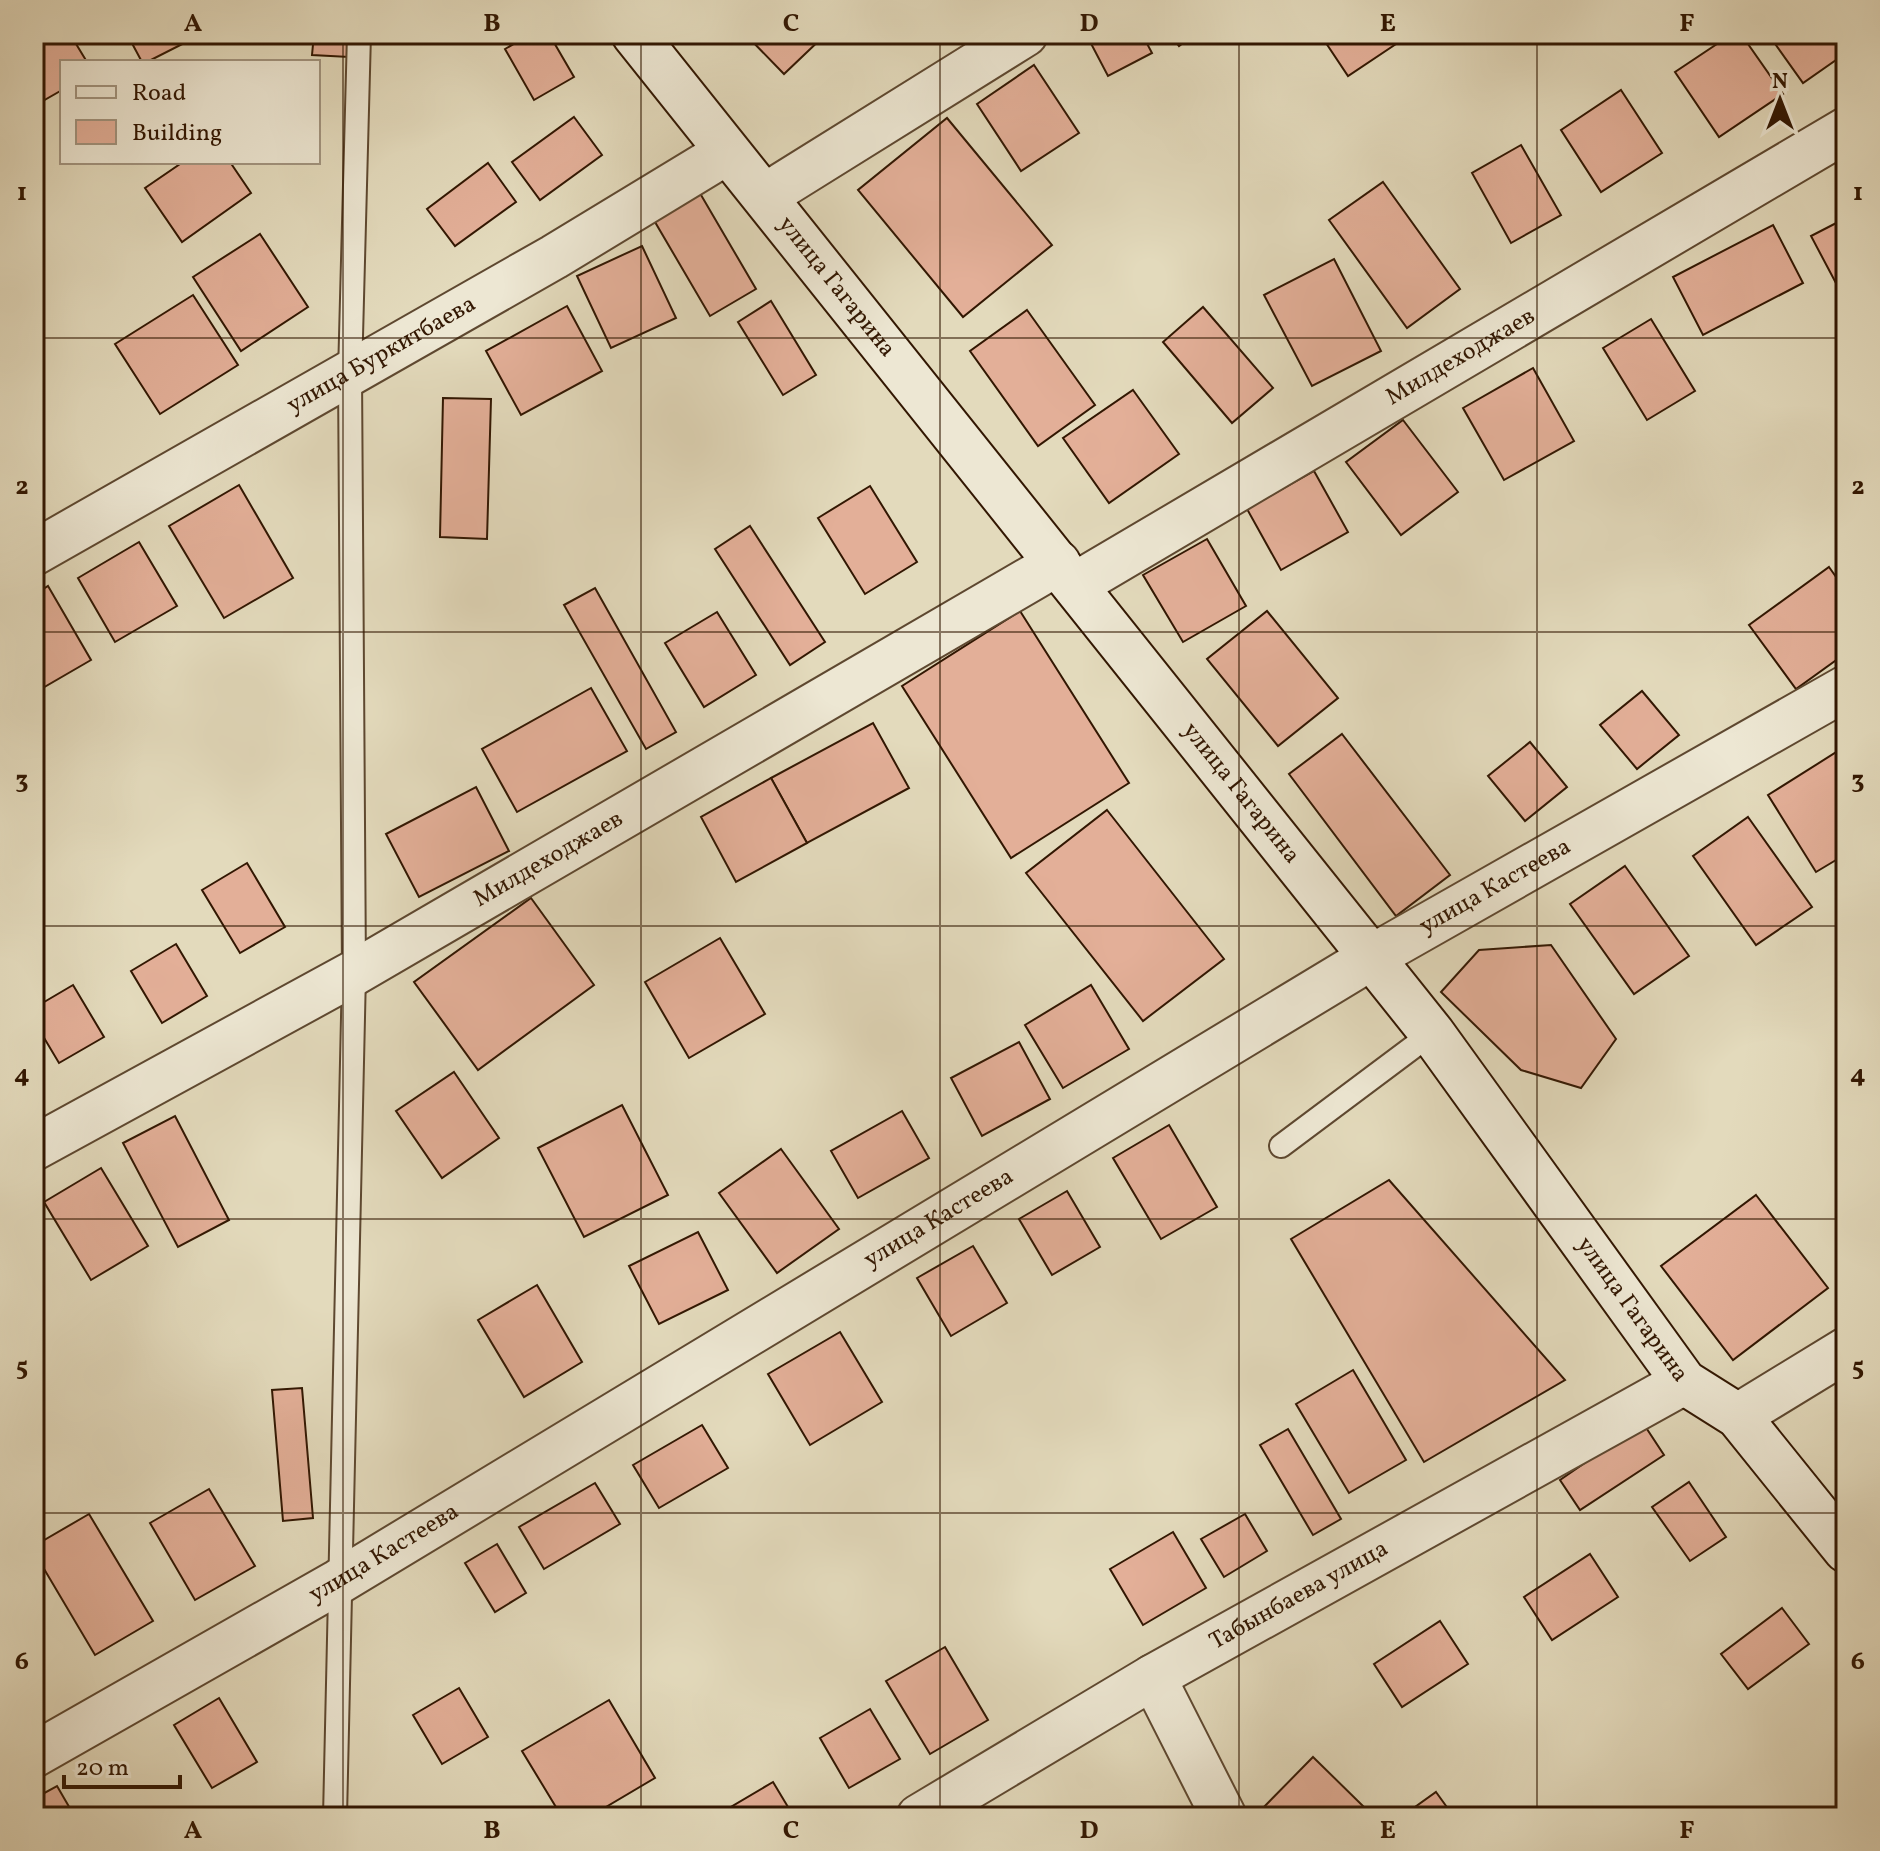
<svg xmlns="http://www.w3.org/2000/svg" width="1880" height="1851" viewBox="0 0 1880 1851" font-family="Vollkorn,serif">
  <rect width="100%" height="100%" fill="#e3dabc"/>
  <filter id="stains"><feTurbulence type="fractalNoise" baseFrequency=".0025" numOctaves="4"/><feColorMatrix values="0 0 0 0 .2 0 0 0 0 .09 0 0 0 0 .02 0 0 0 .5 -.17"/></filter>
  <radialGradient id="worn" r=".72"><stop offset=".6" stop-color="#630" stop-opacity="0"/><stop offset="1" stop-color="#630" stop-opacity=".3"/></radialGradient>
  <g fill="#e3af98" stroke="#321702" stroke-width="2">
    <path d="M34,34H70L87,62H62V90L34,106Z"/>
    <path d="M127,34H202L147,62H142Z"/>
    <path d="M314,34H350L349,57L312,55Z"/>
    <path d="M531,34H549L574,77L534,100L505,49Z"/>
    <path d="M745,34H826L784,74Z"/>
    <path d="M1086,34H1142L1152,53L1108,76Z"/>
    <path d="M1170,34H1195L1179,46Z"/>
    <path d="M1320,34H1394L1399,42L1348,76Z"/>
    <path d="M1732,34H1741L1783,94L1719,137L1675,72Z"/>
    <path d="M1768,34H1846V53L1803,83Z"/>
    <path d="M1034,65L1079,133L1021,171L977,104Z"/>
    <path d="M1621,90L1662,153L1601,192L1561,130Z"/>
    <path d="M574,117L602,155L540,200L512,162Z"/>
    <path d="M947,118L1052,245L963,317L858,190Z"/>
    <path d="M1521,145L1561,215L1511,243L1472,173Z"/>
    <path d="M183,162H230L251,193L182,242L145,188Z"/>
    <path d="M488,163L516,202L455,246L427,209Z"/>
    <path d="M1383,182L1460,289L1407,328L1329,220Z"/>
    <path d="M694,183L756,289L710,316L648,210Z"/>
    <path d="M1846,218V302L1811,236Z"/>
    <path d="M1773,225L1803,283L1703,335L1673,277Z"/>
    <path d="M260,234L308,307L241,351L193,277Z"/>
    <path d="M642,246L676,318L611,348L577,276Z"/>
    <path d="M1334,259L1381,351L1312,386L1264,295Z"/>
    <path d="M193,295L238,365L160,414L115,344Z"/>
    <path d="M771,301L816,375L783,395L738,322Z"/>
    <path d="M567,306L602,371L521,415L486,351Z"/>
    <path d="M1203,307L1273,388L1232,423L1163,342Z"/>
    <path d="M1027,310L1095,405L1038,446L970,351Z"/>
    <path d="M1651,319L1695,391L1647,420L1603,348Z"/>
    <path d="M1533,368L1574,441L1504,480L1463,408Z"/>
    <path d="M1133,390L1179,454L1109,503L1063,438Z"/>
    <path d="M443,398L491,399L487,539L440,537Z"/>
    <path d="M1403,420L1458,492L1401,535L1346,462Z"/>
    <path d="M1314,471L1348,532L1281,570L1247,509Z"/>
    <path d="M239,485L293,578L224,618L169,526Z"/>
    <path d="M870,486L917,562L865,594L818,518Z"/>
    <path d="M750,526L825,642L790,665L715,549Z"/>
    <path d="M1207,539L1246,606L1183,642L1143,575Z"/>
    <path d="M139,542L177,606L115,642L78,578Z"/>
    <path d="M1829,567L1846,591V653L1796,689L1749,625Z"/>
    <path d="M48,586L91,660L34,693V595Z"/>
    <path d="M595,588L676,732L646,749L564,605Z"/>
    <path d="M1020,611L1129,783L1011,858L902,686Z"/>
    <path d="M1267,611L1338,698L1278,746L1207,659Z"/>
    <path d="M717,612L756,675L704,707L665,643Z"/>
    <path d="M591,688L627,751L517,812L482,749Z"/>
    <path d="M1642,691L1679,735L1637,769L1600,725Z"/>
    <path d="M873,723L909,788L807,843L771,778Z"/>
    <path d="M1342,734L1450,875L1396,916L1289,774Z"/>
    <path d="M1530,742L1567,787L1525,821L1488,776Z"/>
    <path d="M1846,745V761L1838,751Z"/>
    <path d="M1838,751L1846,764V854L1816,872L1768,795Z"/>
    <path d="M771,778L807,843L736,882L701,817Z"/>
    <path d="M476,787L509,851L419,897L386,834Z"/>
    <path d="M1107,810L1224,959L1143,1021L1026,873Z"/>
    <path d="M1748,817L1812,907L1756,945L1693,856Z"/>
    <path d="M247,863L285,927L240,953L202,890Z"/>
    <path d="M1625,866L1689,956L1634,994L1570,904Z"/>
    <path d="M531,898L594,985L478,1070L414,982Z"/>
    <path d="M720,938L765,1014L689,1058L645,982Z"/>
    <path d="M176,944L207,996L162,1023L131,971Z"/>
    <path d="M1551,945L1616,1039L1581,1088L1521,1070L1441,992L1479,950Z"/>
    <path d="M73,985L104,1037L59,1063L34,1021V1008Z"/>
    <path d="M1091,985L1129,1049L1063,1088L1025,1025Z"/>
    <path d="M1019,1042L1050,1099L982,1136L951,1078Z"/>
    <path d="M454,1072L499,1138L442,1178L396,1111Z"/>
    <path d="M622,1105L668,1195L584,1237L538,1148Z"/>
    <path d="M902,1111L929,1158L858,1198L831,1151Z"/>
    <path d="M175,1116L229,1220L178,1247L123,1143Z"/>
    <path d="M1169,1125L1217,1207L1161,1239L1113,1158Z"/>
    <path d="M781,1149L839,1229L777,1273L719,1193Z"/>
    <path d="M101,1168L148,1246L91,1280L44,1202Z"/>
    <path d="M1389,1180L1565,1380L1424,1462L1291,1239Z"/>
    <path d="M1067,1191L1100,1247L1052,1275L1019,1219Z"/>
    <path d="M1756,1195L1828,1288L1733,1360L1661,1266Z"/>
    <path d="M698,1232L728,1290L659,1324L629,1266Z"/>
    <path d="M973,1246L1007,1303L951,1336L917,1278Z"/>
    <path d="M537,1285L582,1362L524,1397L478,1320Z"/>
    <path d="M840,1332L882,1402L810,1445L768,1374Z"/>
    <path d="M1353,1370L1406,1460L1349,1493L1296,1404Z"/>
    <path d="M302,1388L313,1518L283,1521L272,1390Z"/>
    <path d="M1643,1423L1664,1455L1580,1510L1560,1480Z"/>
    <path d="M702,1425L728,1468L659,1508L633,1465Z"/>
    <path d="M1288,1429L1341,1519L1313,1535L1260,1445Z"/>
    <path d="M1689,1482L1726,1537L1690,1561L1652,1507Z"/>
    <path d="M595,1483L620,1524L544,1569L519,1527Z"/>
    <path d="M209,1489L255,1566L195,1600L150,1523Z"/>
    <path d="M89,1514L153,1621L95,1655L34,1552V1546Z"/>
    <path d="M1245,1514L1267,1551L1224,1577L1201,1539Z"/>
    <path d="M1173,1532L1206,1588L1143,1625L1110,1569Z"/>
    <path d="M497,1544L526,1593L495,1612L465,1563Z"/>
    <path d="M1590,1554L1618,1597L1552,1640L1524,1597Z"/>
    <path d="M1782,1608L1809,1644L1748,1689L1721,1654Z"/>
    <path d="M1440,1621L1468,1664L1402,1707L1374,1664Z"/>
    <path d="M945,1647L988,1720L930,1754L886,1681Z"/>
    <path d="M459,1688L488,1737L442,1764L413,1715Z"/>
    <path d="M219,1698L257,1762L212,1788L174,1725Z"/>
    <path d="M609,1700L655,1778L589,1817H562L522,1751Z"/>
    <path d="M870,1709L900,1759L849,1788L820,1738Z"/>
    <path d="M1313,1757L1364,1807L1354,1817H1262L1258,1813Z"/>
    <path d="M773,1782L794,1817H720L719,1814Z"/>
    <path d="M57,1786L75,1817H48L37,1797Z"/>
    <path d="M1436,1792L1454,1817H1401Z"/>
  </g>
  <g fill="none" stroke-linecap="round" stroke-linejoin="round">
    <defs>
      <g id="lane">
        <path d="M1281,1146L1432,1033"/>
        <path d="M335,1817L354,973L350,374L359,34"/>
      </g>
      <g id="street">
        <path d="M765,196L1025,34"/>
        <path id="s1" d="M34,553L554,257L727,152"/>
        <path id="s2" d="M1075,585L1846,130"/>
        <path id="s3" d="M34,1148L354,973L1058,563"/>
        <path d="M1738,1416L1846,1350"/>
        <path d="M1153,1677L1224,1817"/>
        <path id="s4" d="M34,1755L338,1582L1372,957L1846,688"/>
        <path id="s5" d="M919,1817L1153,1677L1684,1382"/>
      </g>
      <g id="secondary">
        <path id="s6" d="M634,34L1432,1033L1684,1382L1738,1416L1846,1550"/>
      </g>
    </defs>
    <use href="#lane" stroke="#5e4830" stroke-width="26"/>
    <use href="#street" stroke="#5e4830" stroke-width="48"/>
    <use href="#secondary" stroke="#321702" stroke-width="48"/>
    <use href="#lane" stroke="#ede7d3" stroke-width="22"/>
    <use href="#street" stroke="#ede7d3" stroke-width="44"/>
    <use href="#secondary" stroke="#ede7d3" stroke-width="44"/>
  </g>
  <path fill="none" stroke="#321702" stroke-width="2" stroke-opacity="0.55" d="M343,34V1817M641,34V1817M940,34V1817M1239,34V1817M1537,34V1817M34,338H1846M34,632H1846M34,926H1846M34,1219H1846M34,1513H1846"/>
  <g text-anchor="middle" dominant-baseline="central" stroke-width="7" stroke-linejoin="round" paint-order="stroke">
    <g font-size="24" fill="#321702" stroke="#ede7d3">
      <text stroke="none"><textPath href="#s6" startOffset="324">улица Гагарина</textPath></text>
      <text stroke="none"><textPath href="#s1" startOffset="400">улица Буркитбаева</textPath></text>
      <text stroke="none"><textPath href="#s2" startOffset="448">Милдеходжаев</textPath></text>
      <text stroke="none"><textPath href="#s6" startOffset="972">улица Гагарина</textPath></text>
      <text stroke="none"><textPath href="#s3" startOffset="590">Милдеходжаев</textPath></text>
      <text stroke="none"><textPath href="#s4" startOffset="1700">улица Кастеева</textPath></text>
      <text stroke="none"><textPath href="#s4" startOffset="1052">улица Кастеева</textPath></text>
      <text stroke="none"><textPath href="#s6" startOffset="1620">улица Гагарина</textPath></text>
      <text stroke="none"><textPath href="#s4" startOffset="404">улица Кастеева</textPath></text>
      <text stroke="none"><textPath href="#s5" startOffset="440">Табынбаева улица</textPath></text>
    </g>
  </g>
  <rect width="1880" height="1851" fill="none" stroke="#e3dabc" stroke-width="88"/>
  <rect x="60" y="60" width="260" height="104" fill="#ede7d3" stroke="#a2947f" stroke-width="2"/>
  <rect x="76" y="86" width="40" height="12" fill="#ede7d3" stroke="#a2947f" stroke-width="2"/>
  <text x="132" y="100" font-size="24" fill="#321702">Road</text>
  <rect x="76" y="120" width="40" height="24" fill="#e3af98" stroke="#a2947f" stroke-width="2"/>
  <text x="132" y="140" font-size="24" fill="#321702">Building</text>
  <g transform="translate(1780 100)" stroke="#ede7d3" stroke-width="6" paint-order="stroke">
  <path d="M0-6L14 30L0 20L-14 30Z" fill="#321702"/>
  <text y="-12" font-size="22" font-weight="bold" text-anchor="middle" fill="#321702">N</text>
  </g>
  <path d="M64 1775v12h116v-12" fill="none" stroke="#321702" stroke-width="4"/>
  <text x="76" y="1775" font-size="24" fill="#321702" stroke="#ede7d3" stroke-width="6" paint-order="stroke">20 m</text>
  <rect x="44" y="44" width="1792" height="1763" fill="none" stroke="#321702" stroke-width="3"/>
  <g font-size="26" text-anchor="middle" font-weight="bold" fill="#321702">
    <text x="193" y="31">A</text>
    <text x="492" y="31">B</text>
    <text x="791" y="31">C</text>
    <text x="1089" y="31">D</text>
    <text x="1388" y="31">E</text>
    <text x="1687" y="31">F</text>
    <text x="22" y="200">1</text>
    <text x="1858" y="200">1</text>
    <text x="22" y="494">2</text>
    <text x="1858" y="494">2</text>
    <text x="22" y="788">3</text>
    <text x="1858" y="788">3</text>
    <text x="22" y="1082">4</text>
    <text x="1858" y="1082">4</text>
    <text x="22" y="1375">5</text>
    <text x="1858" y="1375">5</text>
    <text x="22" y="1669">6</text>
    <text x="1858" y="1669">6</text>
    <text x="193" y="1838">A</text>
    <text x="492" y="1838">B</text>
    <text x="791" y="1838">C</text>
    <text x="1089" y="1838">D</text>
    <text x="1388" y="1838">E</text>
    <text x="1687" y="1838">F</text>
  </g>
  <rect width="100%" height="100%" filter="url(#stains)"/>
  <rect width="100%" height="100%" fill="url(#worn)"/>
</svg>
